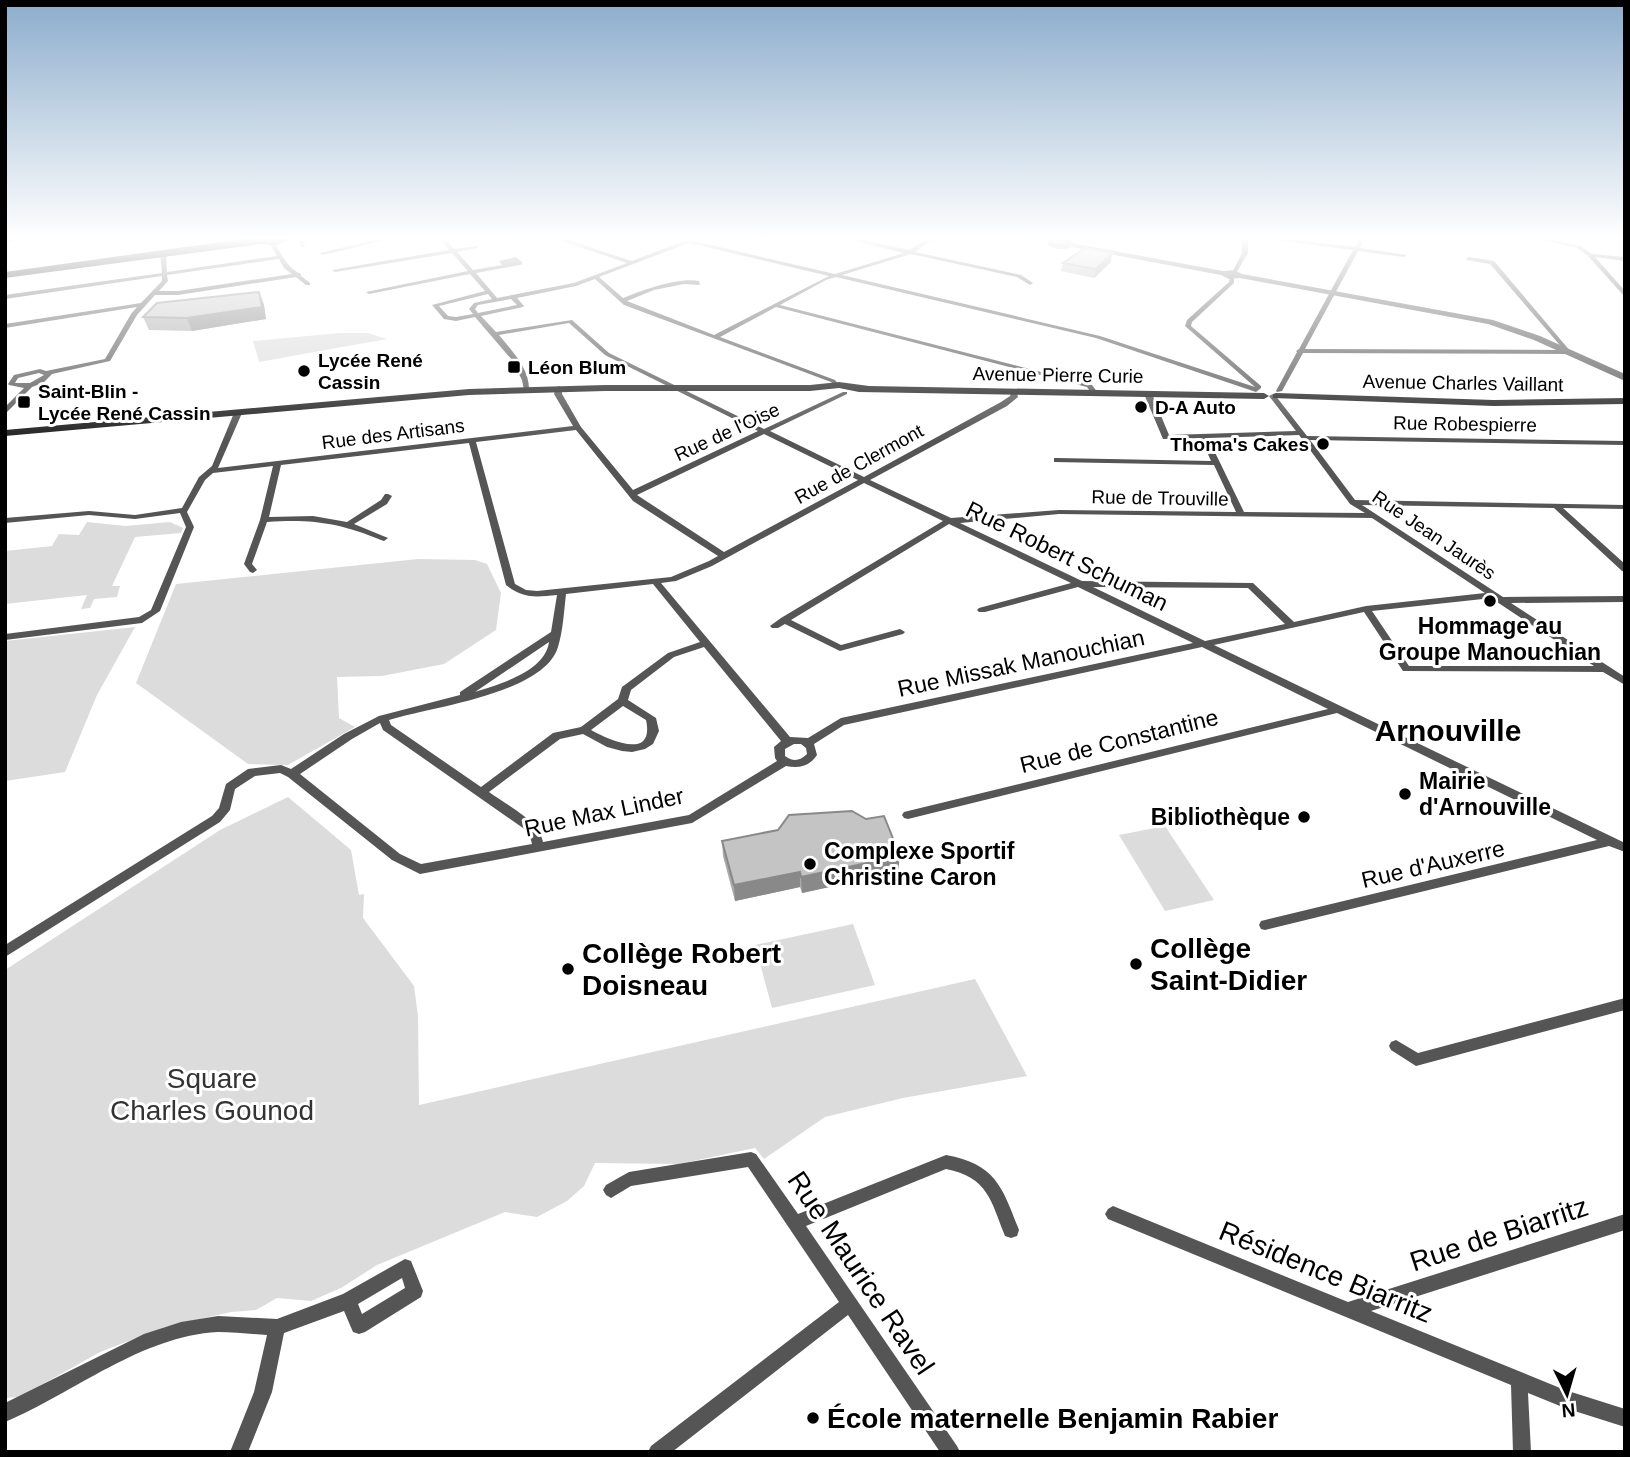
<svg xmlns="http://www.w3.org/2000/svg" width="1630" height="1457" viewBox="0 0 1630 1457" font-family="Arial,sans-serif">
  <rect width="100%" height="100%" fill="#fff"/>
  <g fill="#dcdcdc">
    <path d="M340,333H368L387,339L259,362L253,341Z"/>
    <path d="M87,522L125,526L170,522L183,528L181,533L135,537L112,586H120L117,597L94,599L90,608L81,609L87,595L5,604V551L52,546L59,534L79,535Z"/>
    <path d="M418,559L475,560L487,564L501,593L496,630L444,664L382,676L337,677L339,718L355,727L288,765L248,764L136,683L176,584Z"/>
    <path d="M135,627L97,695L65,772L5,781V641Z"/>
    <path d="M288,797L351,850L359,895L364,894L363,918L414,986L418,1016L419,1105L975,979L1027,1076L903,1098L825,1117L764,1159L755,1148L679,1164L595,1163L584,1186L567,1201L537,1217L505,1212L377,1265L341,1288L311,1301L277,1298L256,1310L231,1312L165,1327L100,1352L20,1397L5,1398V970L220,830Z"/>
    <path d="M1165,826L1214,900L1165,911L1119,835Z"/>
    <path d="M853,924L875,985L772,1008L755,945Z"/>
  </g>
  <g fill="none" stroke-linecap="round" stroke-linejoin="round">
    <g fill="#555" fill-rule="evenodd">
      <path d="M17,237H33L5,243V239Z"/>
      <path d="M297,237H303L305,247H301Z"/>
      <path d="M386,237H398L323,255L320,253Z"/>
      <path d="M439,237H444L454,249L477,246V248L457,252L473,270L502,265L499,261L516,257L522,262V264L520,265L476,273L497,298L574,283L627,263L550,237H559L632,261L694,237L697,239L694,241L835,274L904,253L838,237H850L909,250L930,237H936L915,252L1021,275L1033,283L1030,285L1017,277L911,254L842,275L1100,336L1255,387L1185,326L1187,320L1229,282L1230,277H1234V283L1192,322L1191,326L1261,386V388L1256,392L1096,338L836,277L826,280L780,305L1092,385L1098,393L1092,394L1087,387L776,307L720,337L835,380L839,385L836,387L831,382L624,305L595,279L576,286L517,298L524,306L523,307L481,316L496,332L572,320L609,353L764,429L843,392H847V394L770,431L864,477L1001,402L1010,396L1012,390H1016L1018,397L1007,406L870,480L951,518L1059,510L1236,512L1214,465L1054,462V458H1057L1211,461L1201,438L1163,439L1144,394L1148,392L1152,394L1169,435L1296,431L1269,396L1273,394L1275,395L1307,436L1625,441V445L1310,440L1355,500L1625,505V509L1563,508L1625,564V572L1622,571L1554,508L1362,505L1503,597L1625,596V602L1511,603L1625,677V685L1603,672L1403,671L1364,612L1214,645L1625,843V852L1609,846L1265,930L1261,929L1259,925L1261,921L1265,920L1597,840L1337,713L908,819L904,818L902,815L904,812L908,811L1328,709L1202,647L844,725L814,744L817,755C810,766 799,769 786,766L692,823L420,874L392,860L288,777L280,773L255,776L235,789L230,810L220,822L5,957V945L212,816L219,808L226,784L248,769L281,765L291,769L344,734L379,716L460,695V692L551,632L557,595C536,597 523,599 506,585L469,443L281,465L269,517L313,516L347,522L381,500L385,494H388L392,496L387,504L354,524L388,538L384,541L381,540C339,523 313,519 267,522L252,564L257,570L253,573L250,572L244,564L260,520L273,466L213,473L205,480L187,512L194,527L160,611L142,623L5,640V634L139,617L151,610L186,527L180,513L135,519L89,515L5,523V518L89,511L135,515L182,508L199,477L212,466L234,413L238,411L242,413L218,468L573,426L554,394L556,388L559,386L562,388V394L581,427L633,490L758,431L605,355L569,323L499,335C512,351 529,368 529,389L524,390L522,380L512,360L475,317L456,321L444,319L432,305L485,291L470,274L369,294L366,292L468,271L452,253L335,272L332,270L449,250ZM689,243L829,276L714,335L627,301L654,290L684,284L700,285L699,281C678,277 643,290 623,298L599,277ZM488,294L492,299L474,303L469,309L473,314L456,317L448,316L439,306ZM511,299L517,305L478,313L475,309L478,305ZM576,430L633,501L718,556L709,561L671,577L537,591L526,590L515,584L476,442ZM764,434L858,480L724,552L637,495ZM1299,435L1350,504L1365,513L1244,512L1208,438ZM864,483L943,521L781,618L770,626L772,628H778L785,624L840,651L903,634L905,632L900,629L841,645L791,620L949,524L1071,583L979,608L977,610L979,612H985L1078,587L1193,643L841,718L808,738L790,737L661,583L676,581L712,566ZM1059,514L1372,518L1485,593L1366,606L1294,622L1253,583L1082,581L960,523ZM653,584L700,642L668,653L622,687L618,699L581,727L553,733L481,787L391,725L389,720C430,707 544,694 558,647C563,631 564,611 566,594ZM1093,587L1248,588L1285,624L1205,641ZM1492,598L1497,602L1594,666H1409L1372,611ZM549,642C545,672 499,684 475,692ZM704,647L781,741L774,747L775,758L777,761L689,815L543,842C540,821 505,804 489,792L560,739L583,734L607,747L622,751L632,752L645,749L653,744L659,731L656,718L628,700L631,690L674,657ZM623,706L646,720C655,761 609,740 591,730ZM380,723L383,730L523,828L530,836L532,844L421,864L400,854L300,774L352,739ZM794,744H801L806,748L807,754C800,761 793,762 785,756V749Z"/>
      <path d="M1242,237H1248V253L1236,273H1232L1242,253Z"/>
      <path d="M1253,237H1273L1355,247L1360,237H1365L1360,248L1407,255L1404,257L1358,251L1305,349L1564,350L1490,264L1467,260L1466,259L1469,257L1494,261L1571,352L1568,354L1303,353L1282,391L1277,392L1276,391L1297,352L1296,351L1299,349L1353,250Z"/>
      <path d="M1529,237H1541L1581,246L1592,254L1625,257V261L1595,257L1625,291V297L1588,256L1577,248Z"/>
      <path d="M272,241L275,243C282,255 287,268 301,274V276L310,283V285H306L296,277L178,295H155L137,315L110,361L52,374L43,383L32,387L5,414V407L24,388L9,385L8,384L14,375L40,369L46,371L105,359L131,314L137,307L5,328V324L141,303L162,281V276L5,299V295L162,273L160,253L163,251L166,253L167,272L277,256L269,243ZM279,259L284,268L292,274L178,291H159L168,281L167,275ZM39,373L44,375L30,383H15L18,378Z"/>
      <path d="M1625,998V1010L1416,1066L1391,1050L1389,1046L1391,1042L1396,1040L1418,1053Z"/>
      <path d="M751,1152L756,1154L798,1214L946,1155C996,1164 1002,1187 1019,1230L1017,1236L1011,1238L1005,1236C991,1201 988,1177 946,1169L806,1226L957,1446L960,1452H940L848,1315L672,1452H648L651,1446L839,1302L748,1167L631,1186L611,1198L606,1195L603,1190L606,1185L629,1172Z"/>
      <path d="M1113,1206L1348,1302L1625,1214V1230L1371,1311L1565,1390L1625,1409V1427L1565,1408L1528,1393L1531,1452H1513L1511,1385L1108,1219L1105,1214L1108,1209Z"/>
      <path d="M405,1259L411,1261L423,1291L421,1297L365,1332L359,1334L353,1332L344,1311L284,1333L272,1392L248,1452H230L254,1392L267,1335C251,1334 234,1332 218,1332C141,1336 74,1393 5,1422V1403L144,1334L181,1322L218,1316L277,1319L343,1294ZM402,1278L405,1288L362,1314L358,1304Z"/>
    </g>
    <path fill="#555" fill-rule="evenodd" d="M1031,237L1065,238L1077,244L1223,271L1234,270L1242,274L1493,320L1540,336L1625,374V381L1534,340L1488,324L1240,278L1229,279L1221,275L1072,247C1065,250 1055,250 1048,245V240ZM1055,241L1067,244L1055,243Z"/>
    <g fill="#222" fill-rule="evenodd">
      <path d="M839,382L869,386L1264,393L1269,396L1264,399L859,392L839,388L810,391H605L469,395L5,436V430L469,389L605,385H810Z"/>
      <path d="M1276,393L1494,400L1625,398V404L1494,406L1273,398V394Z"/>
    </g>
    <path fill="#000" fill-rule="evenodd" d="M257,237H294L277,245L261,244L5,278V272Z"/>
  </g>
  <g fill="#a9a9a9">
    <path d="M1111,262L1094,278L1061,271L1063,263Z"/>
    <path d="M259,292L264,305L266,319L192,331L149,330L143,317Z"/>
    <path d="M778,830L898,872L802,893L800,887L735,901L723,856L722,841Z"/>
  </g>
  <g fill="#898989">
    <path d="M1112,253L1111,262L1094,278L1096,269Z"/>
    <path d="M259,292L264,305L266,319L192,331L187,318Z"/>
    <path d="M900,856L898,872L802,893L801,877Z"/>
    <path d="M800,872V887L735,901L734,885Z"/>
  </g>
  <g fill="#c4c4c4" stroke="#898989" stroke-width="2">
    <path d="M1085,248L1112,253L1096,269L1063,263Z"/>
    <path d="M259,292L262,307L187,318L143,317L157,303Z"/>
    <path d="M852,811L866,819L884,816L900,856L801,877L800,872L734,885L722,841L778,830L789,815Z"/>
  </g>
  <linearGradient id="sky" x2="0" y2="1"><stop stop-color="#8cadcc"/><stop offset="0.54" stop-color="#fff"/><stop offset="1" stop-color="#fff" stop-opacity="0"/></linearGradient>
  <rect width="1630" height="441" fill="url(#sky)"/>
  <g fill="#000" stroke="#fff" stroke-width="2.5">
    <rect x="507" y="360" width="14" height="14" rx="3.5"/>
    <circle cx="304" cy="371" r="7"/>
    <rect x="17" y="395" width="14" height="14" rx="3.5"/>
    <circle cx="1141" cy="407" r="7"/>
    <circle cx="1323" cy="444" r="7"/>
    <circle cx="1490" cy="601" r="7"/>
    <circle cx="1405" cy="794" r="7"/>
    <circle cx="1304" cy="817" r="7"/>
    <circle cx="810" cy="864" r="7"/>
    <circle cx="1136" cy="964" r="7"/>
    <circle cx="568" cy="969" r="7"/>
    <circle cx="813" cy="1418" r="7"/>
  </g>
  <g text-anchor="middle" dominant-baseline="central" stroke-width="6" stroke-linejoin="round" paint-order="stroke">
    <g font-size="19" font-weight="bold" fill="#000" stroke="#fff" text-anchor="start">
      <text x="318" y="360">Lycée René<tspan x="318" dy="22">Cassin</tspan></text>
      <text x="528" y="367">Léon Blum</text>
      <text x="38" y="391">Saint-Blin -<tspan x="38" dy="22">Lycée René Cassin</tspan></text>
      <text x="1155" y="407">D-A Auto</text>
      <text x="1309" y="444" text-anchor="end">Thoma's Cakes</text>
    </g>
    <g font-size="19" fill="#000" stroke="#fff">
      <text transform="translate(1058 375) rotate(1)">Avenue Pierre Curie</text>
      <text transform="translate(1463 383) rotate(1)">Avenue Charles Vaillant</text>
      <text transform="translate(1465 424) rotate(1)">Rue Robespierre</text>
      <text transform="translate(727 432) rotate(-25)">Rue de l'Oise</text>
      <text transform="translate(393 434) rotate(-7)">Rue des Artisans</text>
      <text transform="translate(859 464) rotate(-29)">Rue de Clermont</text>
      <text transform="translate(1160 498) rotate(1)">Rue de Trouville</text>
      <text transform="translate(1434 535) rotate(34)">Rue Jean Jaurès</text>
    </g>
    <g font-size="23" fill="#000" stroke="#fff">
      <text transform="translate(1067 556) rotate(26)">Rue Robert Schuman</text>
      <text transform="translate(1021 663) rotate(-12)">Rue Missak Manouchian</text>
      <text transform="translate(1119 741) rotate(-14)">Rue de Constantine</text>
      <text transform="translate(604 812) rotate(-12)">Rue Max Linder</text>
      <text transform="translate(1433 864) rotate(-13)">Rue d'Auxerre</text>
    </g>
    <g font-size="23" font-weight="bold" fill="#000" stroke="#fff" text-anchor="start">
      <text x="1490" y="626" text-anchor="middle">Hommage au<tspan x="1490" dy="26">Groupe Manouchian</tspan></text>
      <text x="1419" y="781">Mairie<tspan x="1419" dy="26">d'Arnouville</tspan></text>
      <text x="1290" y="817" text-anchor="end">Bibliothèque</text>
      <text x="824" y="851">Complexe Sportif<tspan x="824" dy="26">Christine Caron</tspan></text>
    </g>
    <g font-size="28" font-weight="bold" fill="#000" stroke="#fff" text-anchor="start">
      <text x="1150" y="948">Collège<tspan x="1150" dy="32">Saint-Didier</tspan></text>
      <text x="582" y="953">Collège Robert<tspan x="582" dy="32">Doisneau</tspan></text>
      <text x="827" y="1418">École maternelle Benjamin Rabier</text>
    </g>
    <g font-size="28" fill="#333" stroke="#fff">
      <text x="212" y="1078">Square<tspan x="212" dy="32">Charles Gounod</tspan></text>
    </g>
    <g font-size="28" fill="#000" stroke="#fff">
      <text transform="translate(1499 1234) rotate(-18)">Rue de Biarritz</text>
      <text transform="translate(1326 1272) rotate(22)">Résidence Biarritz</text>
      <text transform="translate(861 1273) rotate(56)">Rue Maurice Ravel</text>
    </g>
    <g font-size="30" font-weight="bold" fill="#000" stroke="#fff">
      <text x="1448" y="730">Arnouville</text>
    </g>
  </g>
  <rect width="1630" height="1457" fill="none" stroke="#000000" stroke-width="14"/>
  <g transform="translate(1567 1394) rotate(175)" stroke="#ffffff" stroke-width="5" paint-order="stroke">
  <path d="M0-5L12 26L0 18L-12 26Z" fill="#000000"/>
  <text y="-10" font-size="19" font-weight="bold" text-anchor="middle" fill="#000000">N</text>
  </g>
</svg>
